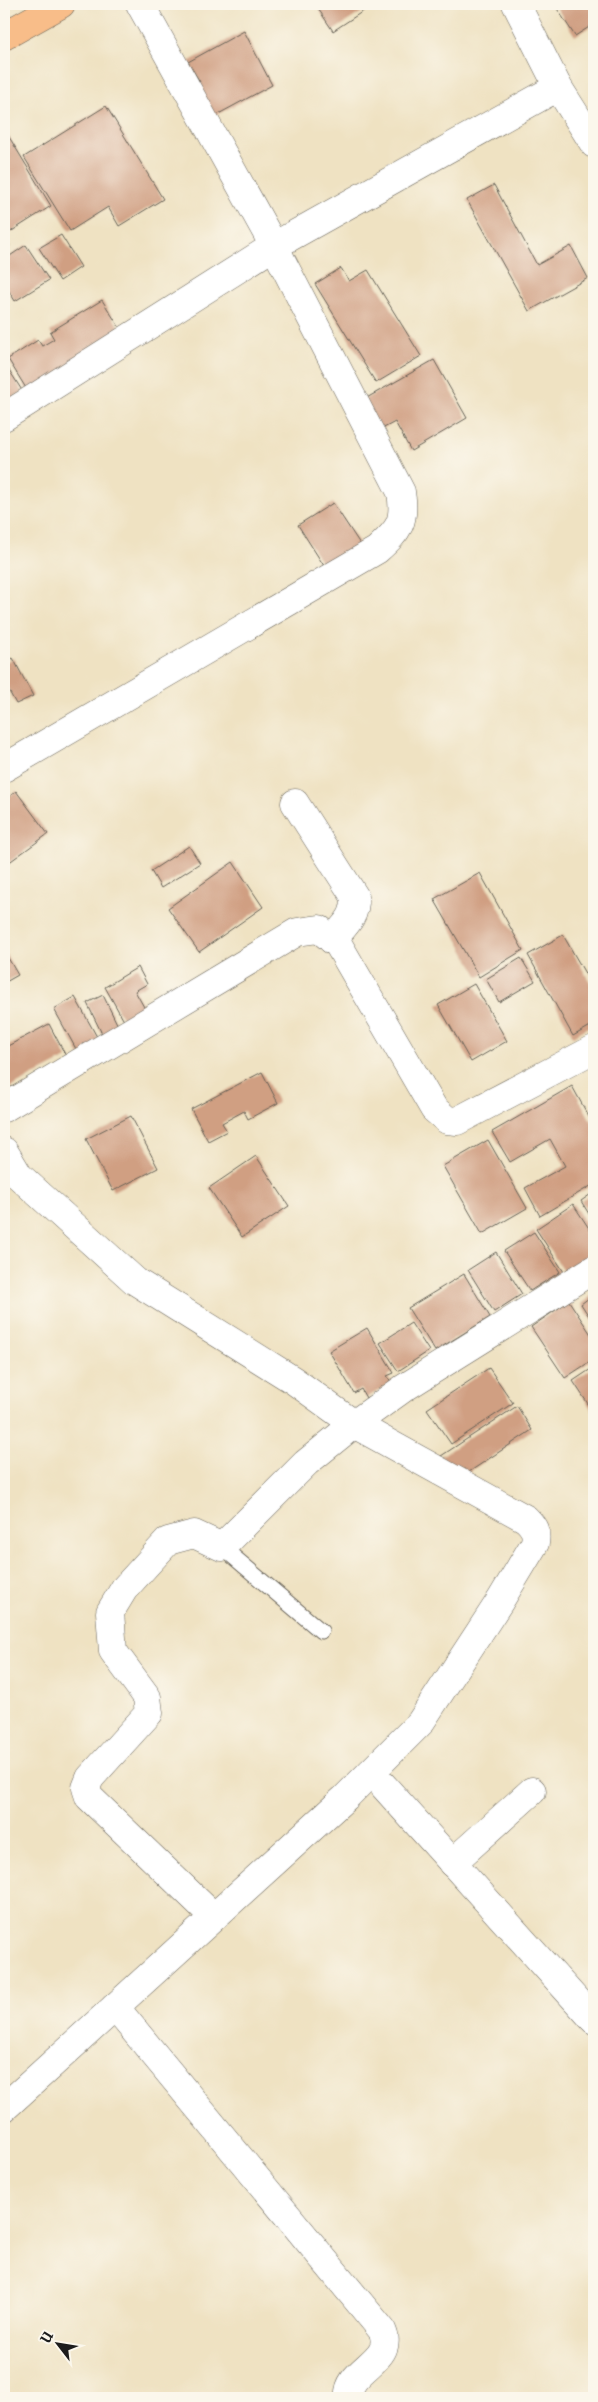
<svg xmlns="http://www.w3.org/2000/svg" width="598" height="2402" viewBox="0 0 598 2402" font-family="'IM FELL French Canon',serif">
  <rect width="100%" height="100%" fill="#fbf7ec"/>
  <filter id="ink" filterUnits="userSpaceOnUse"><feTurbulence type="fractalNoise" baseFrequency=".02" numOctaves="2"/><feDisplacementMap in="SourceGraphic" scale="10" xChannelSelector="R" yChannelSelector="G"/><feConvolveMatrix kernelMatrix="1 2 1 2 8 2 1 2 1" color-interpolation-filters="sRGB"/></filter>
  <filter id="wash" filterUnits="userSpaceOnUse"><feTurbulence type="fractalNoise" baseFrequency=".0096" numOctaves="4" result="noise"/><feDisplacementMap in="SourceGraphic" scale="20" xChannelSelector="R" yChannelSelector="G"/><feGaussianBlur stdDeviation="1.12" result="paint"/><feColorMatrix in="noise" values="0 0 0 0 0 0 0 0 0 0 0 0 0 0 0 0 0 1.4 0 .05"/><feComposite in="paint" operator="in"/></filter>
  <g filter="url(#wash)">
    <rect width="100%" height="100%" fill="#efe2c2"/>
    <g id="blocks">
      <g fill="#d09f82">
        <path d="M315,4H374L333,31Z"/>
        <path d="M554,4H594V24L575,36Z"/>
        <path d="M244,31L272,85L211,118L194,86L200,82L188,62Z"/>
        <path d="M106,106L163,199L119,226L108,207L70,231L24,157Z"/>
        <path d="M6,132L51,206L4,236L10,246L4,250V134Z"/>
        <path d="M494,185L537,265L571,246L588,278L529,311L467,200Z"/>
        <path d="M61,235L81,267L60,281L39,248Z"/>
        <path d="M26,245L49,280L15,301L4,283V260Z"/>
        <path d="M341,268L349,281L368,270L421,356L376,383L315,284Z"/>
        <path d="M102,300L123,333L29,393L8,359L38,340L42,346L54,339L50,332Z"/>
        <path d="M434,360L467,418L411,451L395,422L380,430L363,400Z"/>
        <path d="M4,362L23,392L4,404Z"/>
        <path d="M333,503L362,547L326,569L298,525Z"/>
        <path d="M13,658L33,696L16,704L4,682V663Z"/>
        <path d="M16,791L48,834L4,866V801Z"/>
        <path d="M189,846L200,863L161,888L151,871Z"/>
        <path d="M233,862L263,907L199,952L168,908Z"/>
        <path d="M480,873L523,950L479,977L434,899Z"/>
        <path d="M563,935L594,989V1024L573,1036L528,955Z"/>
        <path d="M4,951L18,975L4,983Z"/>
        <path d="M521,958L535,981L499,1002L486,979Z"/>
        <path d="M138,967L147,984L135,991L149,1016L128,1028L105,987Z"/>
        <path d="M474,984L507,1041L471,1062L438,1005Z"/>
        <path d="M103,995L122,1034L106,1042L87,1003Z"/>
        <path d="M75,997L102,1046L81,1058L54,1009Z"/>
        <path d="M49,1024L67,1058L4,1091V1048Z"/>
        <path d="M262,1072L278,1103L248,1119L244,1111L222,1123L227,1131L208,1141L191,1109Z"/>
        <path d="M572,1086L594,1126V1184L540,1216L525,1188L565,1166L550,1139L510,1162L492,1132Z"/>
        <path d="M131,1116L158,1168L113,1191L86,1139Z"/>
        <path d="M488,1140L527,1208L482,1234L443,1166Z"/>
        <path d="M256,1156L289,1206L242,1237L209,1188Z"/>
        <path d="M594,1192V1222L581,1201Z"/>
        <path d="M573,1204L594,1236L592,1254L594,1257L573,1276L569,1268L564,1272L536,1229Z"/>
        <path d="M534,1232L560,1272L530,1291L504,1251Z"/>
        <path d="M496,1252L522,1294L494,1312L468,1270Z"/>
        <path d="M464,1274L490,1317L435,1351L408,1308Z"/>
        <path d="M594,1294V1324L581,1304Z"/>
        <path d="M569,1301L594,1339V1359L565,1378L531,1327Z"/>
        <path d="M411,1323L429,1351L398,1371L380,1343Z"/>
        <path d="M367,1328L394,1373L387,1376L392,1383L366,1398L361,1389L354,1393L329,1351Z"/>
        <path d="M594,1367V1413L573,1381Z"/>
        <path d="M489,1368L513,1403L451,1444L427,1409Z"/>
        <path d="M517,1406L532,1430L457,1480L441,1456Z"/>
      </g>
    </g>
  </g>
  <g filter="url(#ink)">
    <use href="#blocks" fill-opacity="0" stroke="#666156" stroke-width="1"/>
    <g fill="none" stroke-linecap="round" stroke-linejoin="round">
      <defs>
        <path id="lane" d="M222,1547L321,1631"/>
        <g id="street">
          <path d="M516,4L558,87L594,144"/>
          <path d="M4,417L274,246L558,87"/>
          <path d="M4,768L377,550C399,530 406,522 401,492L274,246L140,4"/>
          <path d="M295,803L355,897C356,917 345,925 332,940"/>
          <path d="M4,1108L297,932L319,929L338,944L434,1109L447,1120L457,1121L594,1049"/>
          <path d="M4,1151L19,1176L135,1281L293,1380L354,1424L306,1463L222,1547L194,1534L168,1541L124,1589L110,1612L113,1651L147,1697L149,1713L90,1778L86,1788L89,1797L214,1917"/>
          <path d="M371,1772L594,2020"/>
          <path d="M452,1863L532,1791"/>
          <path d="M115,2007L382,2330C397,2361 345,2369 349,2398"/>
          <path d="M4,2108L346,1797L420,1723L500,1601L535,1543C537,1532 534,1527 526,1519L354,1424L404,1388L594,1269"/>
        </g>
        <path id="primary" d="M4,36L61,4"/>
      </defs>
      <use href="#lane" stroke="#666156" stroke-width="17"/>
      <use href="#street" stroke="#666156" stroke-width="29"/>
      <use href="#primary" stroke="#666156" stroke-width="29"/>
      <use href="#lane" stroke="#fff" stroke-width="15"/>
      <use href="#street" stroke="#fff" stroke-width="28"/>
      <use href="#primary" stroke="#f8bd89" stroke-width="28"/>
    </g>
  </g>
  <rect width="598" height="2402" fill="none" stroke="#fbf7ec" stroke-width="20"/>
  <g transform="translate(58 2344) rotate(301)" stroke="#fbf7ec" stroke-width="4" paint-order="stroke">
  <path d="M0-4L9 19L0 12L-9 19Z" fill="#1c1c1c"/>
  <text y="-8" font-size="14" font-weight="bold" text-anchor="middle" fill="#1c1c1c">U</text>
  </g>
</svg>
